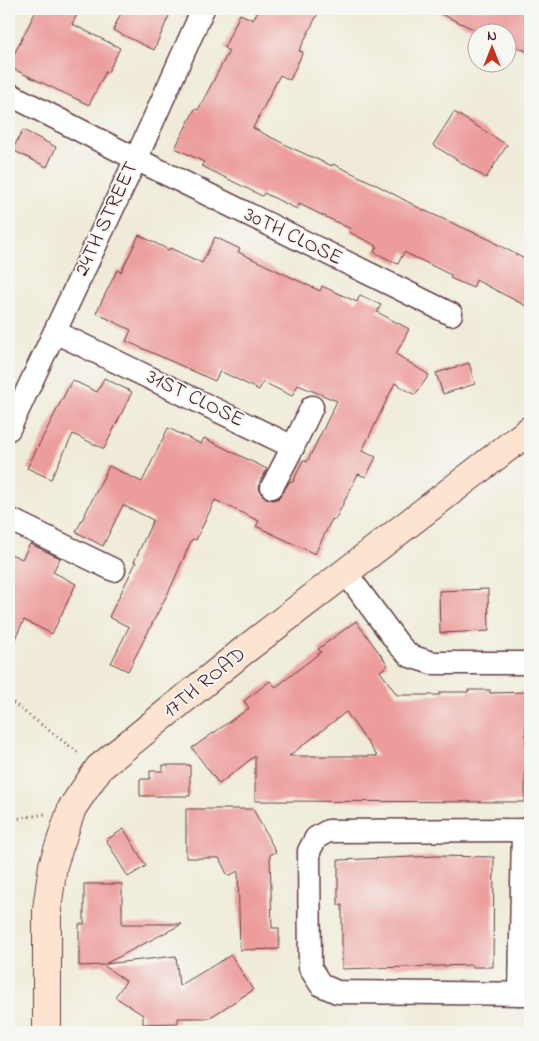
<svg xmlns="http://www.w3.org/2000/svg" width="539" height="1041" viewBox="0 0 539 1041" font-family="'Indie Flower',sans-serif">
  <rect width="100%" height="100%" fill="#f6f6f2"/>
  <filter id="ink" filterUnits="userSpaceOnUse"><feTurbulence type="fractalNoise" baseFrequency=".02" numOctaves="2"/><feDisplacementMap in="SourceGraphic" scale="10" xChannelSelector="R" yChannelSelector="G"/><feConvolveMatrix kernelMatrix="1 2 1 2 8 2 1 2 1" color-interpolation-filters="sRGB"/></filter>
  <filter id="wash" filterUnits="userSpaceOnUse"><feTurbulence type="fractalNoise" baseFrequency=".0096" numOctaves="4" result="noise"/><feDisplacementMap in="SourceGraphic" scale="20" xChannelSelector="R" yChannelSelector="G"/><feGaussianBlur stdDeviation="1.12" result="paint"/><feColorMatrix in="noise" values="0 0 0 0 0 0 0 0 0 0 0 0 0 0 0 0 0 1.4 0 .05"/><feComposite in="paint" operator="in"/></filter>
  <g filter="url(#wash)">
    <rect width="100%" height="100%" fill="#f0ebd8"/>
    <g id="blocks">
      <g fill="#ec9d9b" fill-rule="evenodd">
        <path d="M37,9H80L72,24L120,48L108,72L106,71L89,105L9,67V64Z"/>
        <path d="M123,9H172L154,50L113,30Z"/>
        <path d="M259,9H320L299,51L303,52L290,80L280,75L253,128L294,149L332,166L333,164L373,183L423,210L493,241V242L530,262V308L476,280L473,288L450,278L451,275L404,252L398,264L374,252L377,246L349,232L351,229L299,204L297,209L264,193L262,196L202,166L204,162L175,148L195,109L198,110L229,51L224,48L240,14L253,20Z"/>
        <path d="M430,9H530V41L526,51L506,42V32H480Z"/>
        <path d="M454,112L507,145L486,178L433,145Z"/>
        <path d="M23,130L56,147L47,167L12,150Z"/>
        <path d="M139,235L169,250L170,248L202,263L215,237L240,249L238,252L320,291L322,286L357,302L360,295L381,305L377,312L409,329L396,354L429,375L415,395L395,383L362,451L376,457L366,477L358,474L335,520L332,519L315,554L256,526L259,521L215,500L196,540L192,539L172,585L128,671L111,663L129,627L109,617L136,562H134L153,520L123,505L103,546L76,532L109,466L142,482L168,428L201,444L204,438L267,469L260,481L259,488L261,494L266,498L273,500L279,498L290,481L293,482L303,460L307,462L337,401L298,385L292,396L263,382L259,390L220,371L215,381L126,341L131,330L96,313L117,270L121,272Z"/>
        <path d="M469,363L475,384L443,394L436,373Z"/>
        <path d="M104,378L132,392L104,449L73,434L51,479L27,468L72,380L97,392Z"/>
        <path d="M30,544L60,558L53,572L76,584L52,634L24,620L9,651V553L22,559Z"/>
        <path d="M488,589L489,631L440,633L439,591Z"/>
        <path d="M356,621L388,665L380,671L397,695H440V692H468V690H490V693L526,692L525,802L255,801V756L219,784L192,748L249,708L244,701L270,681L276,687L321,652L318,649ZM346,712L377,756H289Z"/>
        <path d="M163,765H190V796H140V779H150V771H163Z"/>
        <path d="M186,809H253L276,852L270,855L272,928H279V949L240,950L238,871L228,876L219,858H186Z"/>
        <path d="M124,829L146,866L128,877L106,840Z"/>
        <path d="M438,856L494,857L493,967H472V965L342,969V905H338V860Z"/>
        <path d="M84,884H122V924H182L105,964L176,956L179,986L231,955L253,990L209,1018H178V1023L143,1024V1015L115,997L126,981L103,965L79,966V924H84Z"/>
      </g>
    </g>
  </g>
  <g filter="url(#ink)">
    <use href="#blocks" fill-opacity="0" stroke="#633e45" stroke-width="1"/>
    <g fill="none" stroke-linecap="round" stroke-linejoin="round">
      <defs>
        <g id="street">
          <path d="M9,94L136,159L451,314"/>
          <path d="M55,332L293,447L272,487"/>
          <path d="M9,429L136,159L203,9"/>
          <path d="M293,447L312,407"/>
          <path d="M9,519L114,570"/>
          <path d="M346,573L399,645L410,656L432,663H530"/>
          <path d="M530,830L328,831L316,838L309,851L310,968L321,985L337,992L530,994"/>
          <path d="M520,994L523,830"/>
        </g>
        <path id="secondary" d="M47,1032V909L53,865L72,808L99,768L242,652L530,430"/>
      </defs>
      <use href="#street" stroke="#633e45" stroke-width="25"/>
      <use href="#secondary" stroke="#633e45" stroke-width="30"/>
      <g stroke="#633e45" stroke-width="3" stroke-dasharray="1 4" stroke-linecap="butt">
        <path d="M9,700L80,754"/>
        <path d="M9,820L45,814"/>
      </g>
      <use href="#street" stroke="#fff" stroke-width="22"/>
      <use href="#secondary" stroke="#fde4d1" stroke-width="28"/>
    </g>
  </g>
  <g text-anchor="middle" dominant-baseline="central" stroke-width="4" stroke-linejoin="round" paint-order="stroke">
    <g font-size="21" fill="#4a1f2b" stroke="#f6f6f2">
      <text transform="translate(107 219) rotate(-65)">24TH STREET</text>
      <text transform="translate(293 237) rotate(26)">30TH CLOSE</text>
      <text transform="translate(195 399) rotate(26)">31ST CLOSE</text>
      <text transform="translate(205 683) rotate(-39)">17TH ROAD</text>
    </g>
  </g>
  <rect width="539" height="1041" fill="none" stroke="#f6f6f2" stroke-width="30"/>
  <g transform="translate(492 48)"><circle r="24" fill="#f6f6f2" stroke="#b1a0a2"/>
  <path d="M0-4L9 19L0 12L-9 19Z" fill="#c8321e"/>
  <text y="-8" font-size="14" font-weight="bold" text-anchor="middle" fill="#4a1f2b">N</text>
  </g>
</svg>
